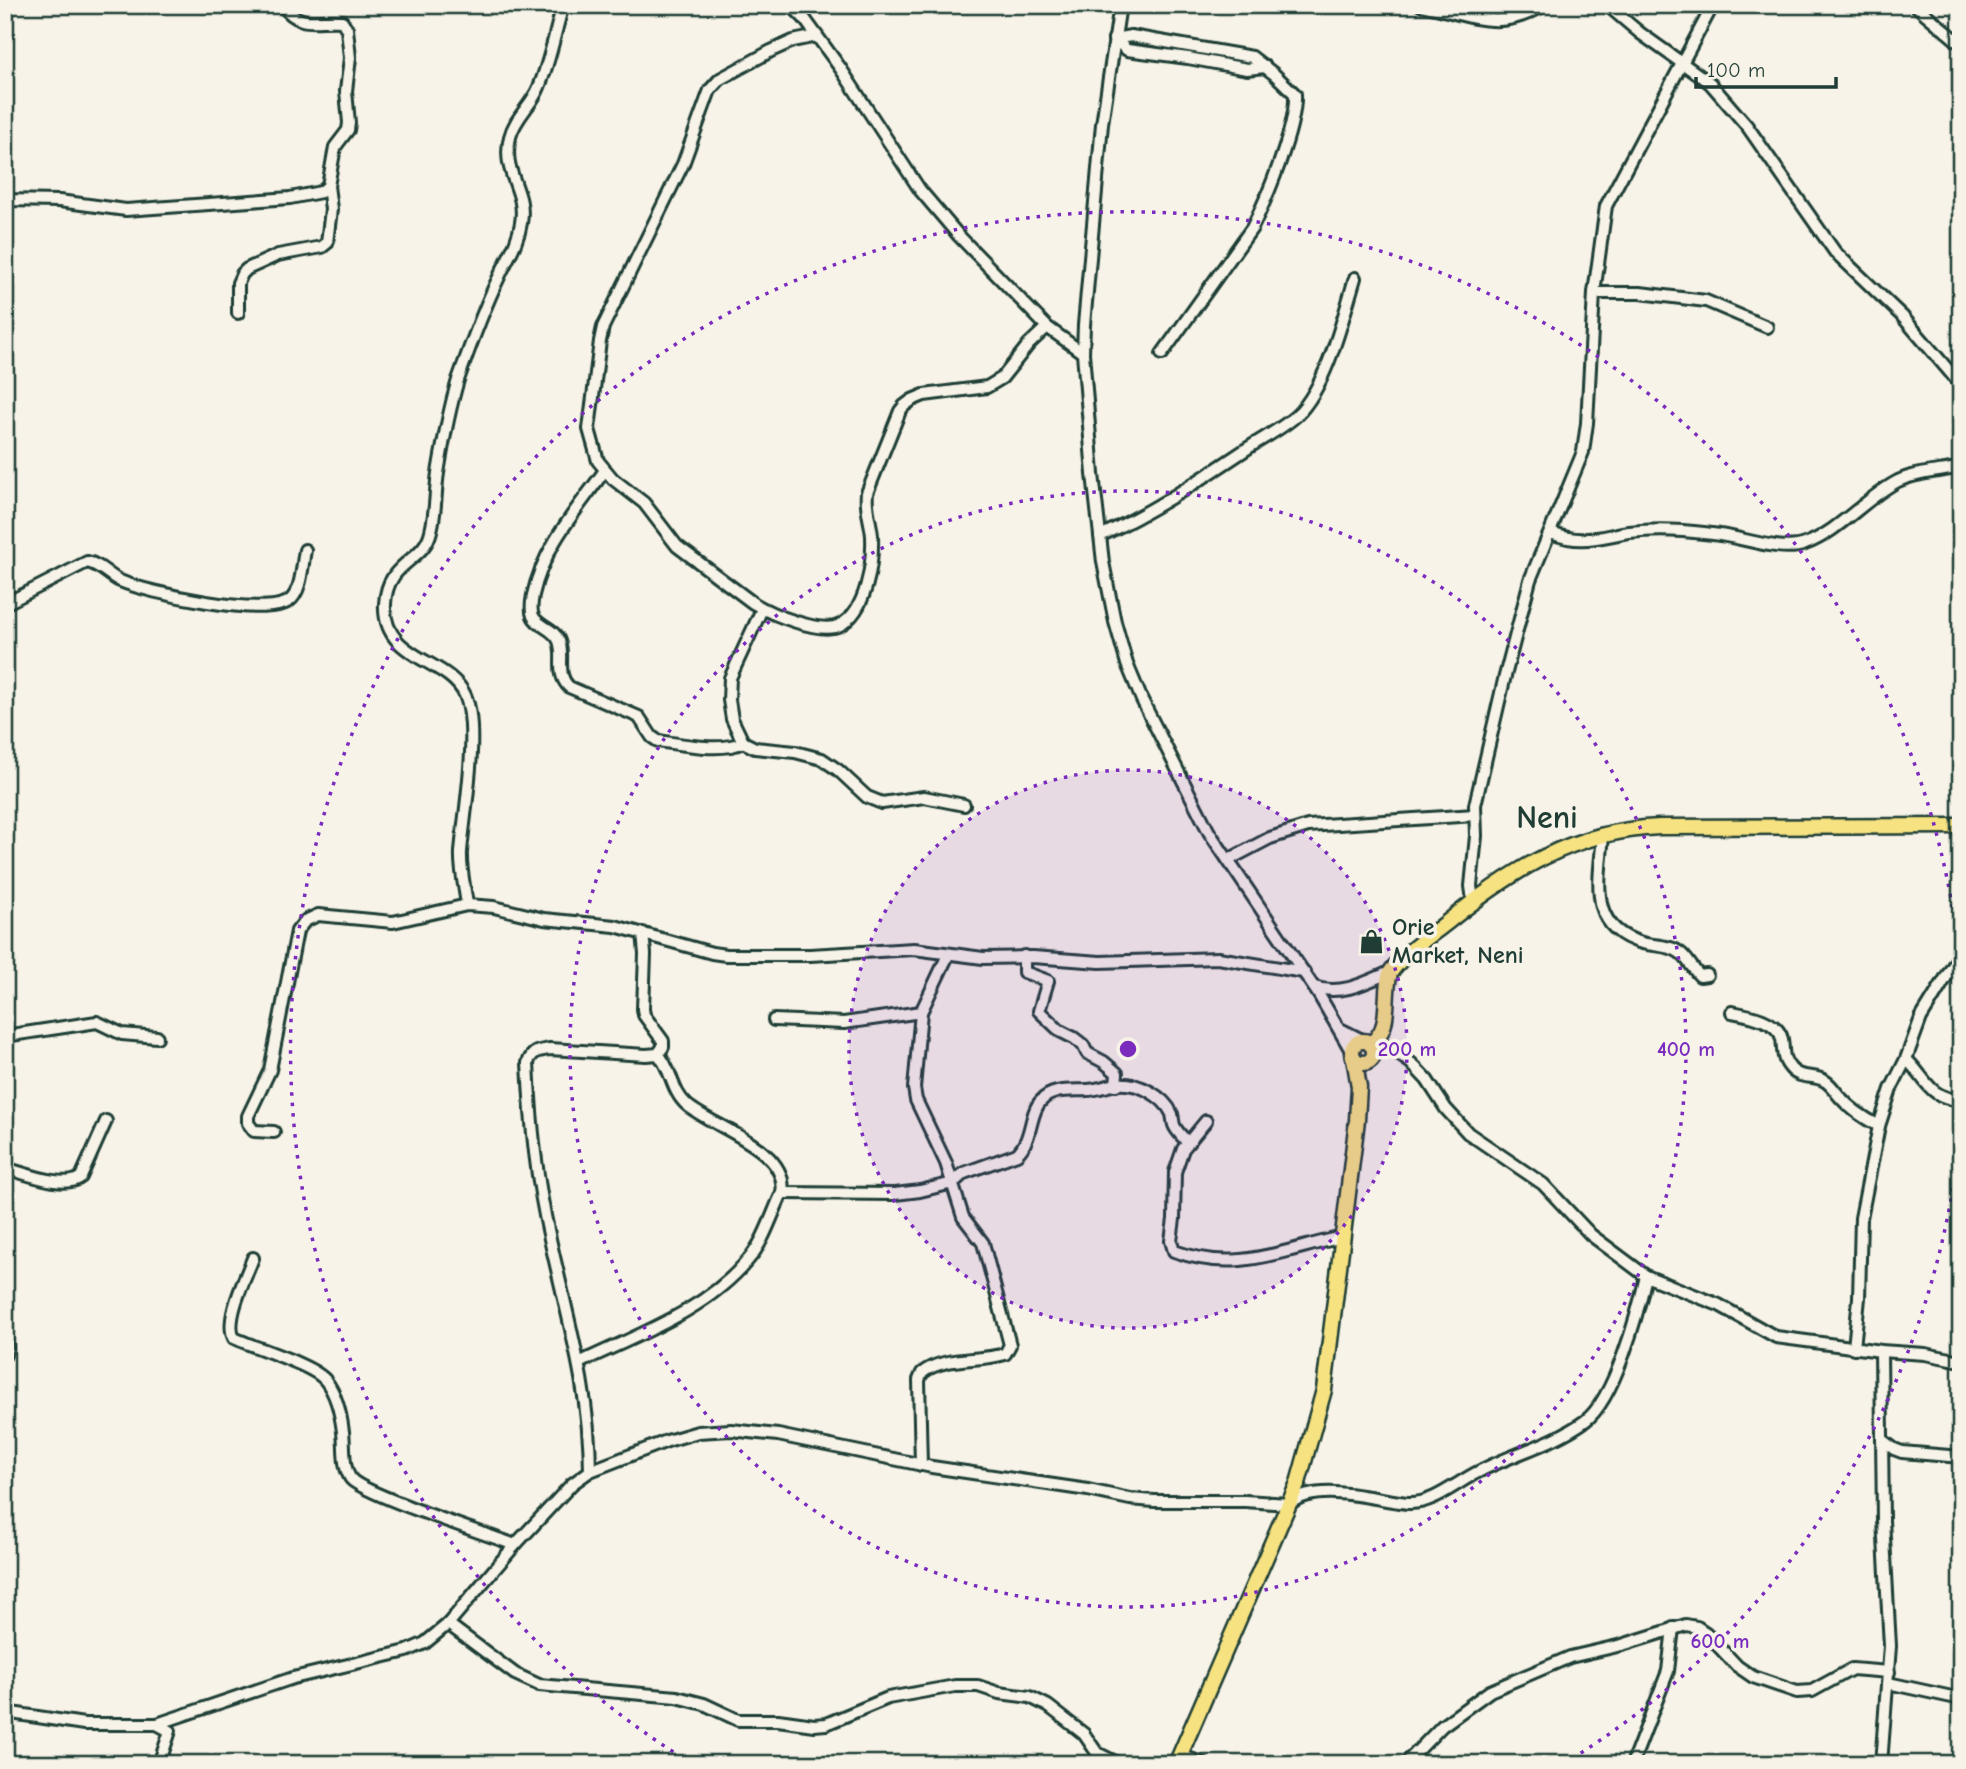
<svg xmlns="http://www.w3.org/2000/svg" width="1966" height="1769" viewBox="0 0 1966 1769" font-family="'Comic Neue',sans-serif">
  <rect width="100%" height="100%" fill="#f7f3e8"/>
  <filter id="ink" filterUnits="userSpaceOnUse"><feTurbulence type="fractalNoise" baseFrequency=".0143" numOctaves="2"/><feDisplacementMap in="SourceGraphic" scale="14" xChannelSelector="R" yChannelSelector="G"/><feConvolveMatrix kernelMatrix="1 2 1 2 8 2 1 2 1" color-interpolation-filters="sRGB"/></filter>
  <g filter="url(#ink)">
    <g fill="none" stroke-linecap="round" stroke-linejoin="round">
      <defs>
        <g id="minor">
          <path d="M791,5L804,18L841,69L920,190L959,236L1047,327L1083,353"/>
          <path d="M1120,5L1102,124L1084,325L1083,353L1093,474L1103,562L1115,622L1127,664L1142,700L1209,832L1319,995L1353,1054"/>
          <path d="M1421,5C1469,14 1497,34 1544,5"/>
          <path d="M1607,5L1640,33L1710,83L1747,126L1835,252L1902,316L1961,385"/>
          <path d="M1915,5L1961,44"/>
          <path d="M817,36L793,41L771,51L720,79L710,90L683,164L603,327L600,341L589,429L598,461L613,479L644,503L677,546L753,603C771,614 821,635 840,625C867,611 873,563 872,536C871,522 865,508 867,493L900,411L904,406L912,400L924,395L987,387L1002,378L1029,344L1047,327"/>
          <path d="M1114,39L1131,36L1252,57L1274,74L1295,94C1297,126 1267,198 1252,228L1162,354"/>
          <path d="M1114,39L1127,50L1188,58L1247,69L1265,67"/>
          <path d="M5,200L59,201L126,210L290,198L321,192L328,186L335,147L348,130L349,123L346,91L350,58L347,29L342,21C315,19 301,29 282,5"/>
          <path d="M1594,293H1640L1706,301L1767,327"/>
          <path d="M238,313V283L242,274L247,269L278,255L322,247L327,243L331,209L328,186"/>
          <path d="M605,470C577,510 544,545 533,595C532,601 530,609 533,616C538,627 554,628 559,641C565,657 555,673 569,687L639,717L652,737L658,741C681,744 722,753 743,742"/>
          <path d="M1551,533C1582,545 1598,537 1629,532C1647,530 1665,530 1683,531C1695,532 1708,533 1720,535C1744,538 1783,553 1805,544C1840,531 1865,498 1898,481C1917,472 1940,472 1961,467"/>
          <path d="M1100,536C1152,512 1200,480 1248,448C1263,438 1283,428 1297,415C1327,386 1343,318 1355,278"/>
          <path d="M5,604L87,562C100,564 109,576 120,581C148,593 265,618 289,601C302,592 302,565 305,550"/>
          <path d="M762,609L730,678L729,700L732,719L743,742L755,748L795,752L822,759L838,770L867,797L882,803L924,797L964,805"/>
          <path d="M1603,834C1600,879 1586,927 1642,943C1653,946 1670,945 1679,952C1687,957 1693,970 1700,976L1707,975"/>
          <path d="M1228,860L1270,838L1308,826L1475,815"/>
          <path d="M1473,901L1471,886L1476,836L1475,805L1504,680L1530,580L1583,452L1587,423L1594,293L1606,206L1713,5"/>
          <path d="M467,905C465,888 460,869 461,852C464,813 480,729 465,695C448,658 382,660 385,604C387,560 424,563 431,531C436,512 435,493 438,473C443,443 449,410 458,380C470,346 483,310 499,277C507,259 518,243 521,223C527,189 501,174 510,137C515,117 532,105 539,87C550,61 555,32 563,5"/>
          <path d="M1024,956V972L1048,981L1039,1011L1060,1031L1074,1038L1083,1045L1087,1053L1104,1062L1117,1073L1116,1085"/>
          <path d="M1314,987C1341,996 1365,983 1390,972"/>
          <path d="M1732,1012C1748,1015 1778,1020 1782,1039C1784,1051 1781,1058 1791,1069C1801,1080 1814,1074 1825,1081C1832,1085 1835,1092 1840,1097C1851,1110 1864,1118 1879,1126"/>
          <path d="M774,1020L844,1023L921,1012"/>
          <path d="M1340,1029L1364,1041"/>
          <path d="M5,1036L97,1022L122,1034L157,1037"/>
          <path d="M1373,1049L1380,1046L1388,1047L1411,1063L1427,1080L1446,1109L1468,1133L1543,1184L1591,1235L1646,1276L1719,1305L1776,1337L1881,1351L1925,1354L1961,1361"/>
          <path d="M1906,1059C1929,1081 1926,1096 1961,1101"/>
          <path d="M1206,1121L1183,1149L1175,1172L1174,1219L1171,1241L1174,1251C1238,1274 1281,1250 1343,1237"/>
          <path d="M274,1132L254,1131L248,1123V1116L270,1070L297,931L305,921L318,915L393,922L467,905L494,907L544,919L615,926L712,953L726,955H810L914,949L983,958L1033,957L1100,962L1218,958L1304,972"/>
          <path d="M5,1168C24,1173 66,1190 81,1177L106,1121"/>
          <path d="M782,1193L895,1194L920,1191L953,1183L964,1173L1017,1154C1033,1139 1029,1113 1041,1101C1052,1088 1071,1091 1087,1090C1098,1090 1108,1085 1118,1084C1138,1082 1164,1096 1172,1114C1173,1118 1173,1122 1174,1125C1176,1131 1183,1137 1187,1142"/>
          <path d="M253,1258C246,1277 224,1320 234,1338C255,1348 314,1365 326,1381C336,1394 341,1415 343,1432C345,1446 342,1467 351,1479C365,1495 487,1534 515,1545"/>
          <path d="M5,1337L7,1347L5,1355"/>
          <path d="M1854,1348L1859,1298L1861,1218L1879,1126L1891,1089L1906,1059L1921,1018L1961,953"/>
          <path d="M579,1363C637,1335 706,1311 748,1260C764,1242 772,1214 782,1193C790,1149 714,1128 687,1105C671,1091 672,1069 658,1054"/>
          <path d="M1882,1440L1894,1449L1902,1452L1961,1457"/>
          <path d="M921,1465L919,1380L922,1373C943,1356 978,1362 1005,1354L1010,1345L983,1243L963,1217L946,1163L916,1100L914,1088L921,1012L948,955"/>
          <path d="M590,1471C590,1391 567,1316 550,1239C536,1178 531,1125 528,1063C532,1051 538,1051 550,1049L646,1055L658,1054L663,1047V1041L644,1015L643,1009L645,954L643,933"/>
          <path d="M448,1624L515,1674L539,1685L677,1697L704,1704L738,1720H778L814,1725L826,1724L888,1698L955,1686H978L999,1693L1030,1697L1048,1706L1084,1734L1097,1753L1119,1764"/>
          <path d="M1888,1683L1961,1699"/>
          <path d="M5,1712L84,1724H157L293,1678L407,1651L425,1643L448,1624L515,1545L572,1484L590,1471L667,1441L698,1432L731,1430L778,1435L932,1467L1088,1490L1130,1499L1154,1501H1245L1289,1504C1319,1481 1373,1500 1408,1503C1433,1505 1458,1481 1480,1471C1515,1453 1553,1444 1585,1421C1615,1399 1638,1312 1646,1276"/>
          <path d="M157,1724L170,1731L159,1764"/>
          <path d="M1180,1755L1204,1764"/>
          <path d="M1405,1764L1442,1726L1490,1691L1570,1657L1622,1645L1686,1625L1697,1627L1706,1633L1737,1666L1753,1677L1797,1692L1812,1691L1852,1669L1889,1672"/>
          <path d="M1632,1764L1668,1671L1673,1628"/>
          <path d="M1881,1764L1890,1646L1883,1520L1881,1351"/>
        </g>
        <g id="major">
          <circle cx="1363" cy="1052" r="11"/>
          <path d="M1371,1045C1376,1039 1381,1034 1383,1027C1389,1012 1384,980 1392,970C1406,952 1427,938 1445,924C1512,870 1572,831 1660,827L1961,826"/>
          <path d="M1176,1764L1298,1483L1324,1390L1357,1120L1359,1087L1354,1058"/>
        </g>
      </defs>
      <use href="#minor" stroke="#1f3d34" stroke-width="16"/>
      <use href="#major" stroke="#1f3d34" stroke-width="19"/>
      <use href="#minor" stroke="#f7f3e8" stroke-width="10"/>
      <use href="#major" stroke="#f6e281" stroke-width="14"/>
    </g>
  </g>
  <circle cx="1128" cy="1049" r="279" fill="#7b2cbf" fill-opacity=".12"/>
  <g fill="none" stroke="#7b2cbf" stroke-width="3.5" stroke-dasharray="3.5 7">
    <circle cx="1128" cy="1049" r="279"/>
    <circle cx="1128" cy="1049" r="558"/>
    <path d="M1960 1136A837 837 0 0 1 1565 1763M691 1763A837 837 0 1 1 1960 962"/>
  </g>
  <defs>
    <symbol id="shop-bare" viewBox="-9 -9 18 18"><path d="M-5-2.5h2.3a2.7 3.5 0 0 1 5.4 0H5L5.5 6h-11ZM-1.5-2.5h3a1.5 2.3 0 0 0-3 0Z" fill="#1f3d34" stroke="#f7f3e8" stroke-width="2.5" paint-order="stroke"/></symbol>
  </defs>
  <g fill-rule="evenodd">
    <use href="#shop-bare" x="1354" y="924" width="35" height="35"/>
  </g>
  <g text-anchor="middle" dominant-baseline="central" stroke-width="7" stroke-linejoin="round" paint-order="stroke">
    <g font-size="24" font-weight="bold" fill="#1f3d34" stroke="#f7f3e8" text-anchor="start">
      <text x="1392" y="927">Orie<tspan x="1392" dy="28">Market, Neni</tspan></text>
    </g>
    <g font-size="32" font-weight="bold" fill="#1f3d34" stroke="#f7f3e8">
      <text x="1547" y="817">Neni</text>
    </g>
  </g>
  <circle cx="1128" cy="1049" r="10" fill="#7b2cbf" stroke="#f7f3e8" stroke-width="3.5"/>
  <g font-size="21" text-anchor="middle" font-weight="bold" fill="#7b2cbf" stroke="#f7f3e8" stroke-width="7" stroke-linejoin="round" paint-order="stroke">
    <text x="1407" y="1056">200 m</text>
    <text x="1686" y="1056">400 m</text>
    <text x="1720" y="1648">600 m</text>
  </g>
  <rect width="1966" height="1769" fill="none" stroke="#f7f3e8" stroke-width="28"/>
  <rect x="14" y="14" width="1938" height="1741" fill="none" stroke="#1f3d34" stroke-width="2.5" filter="url(#ink)"/>
  <path d="M1696 77v10h140v-10" fill="none" stroke="#1f3d34" stroke-width="3.5"/>
  <text x="1707" y="77" font-size="21" fill="#1f3d34" stroke="#f7f3e8" stroke-width="5" paint-order="stroke">100 m</text>
</svg>
